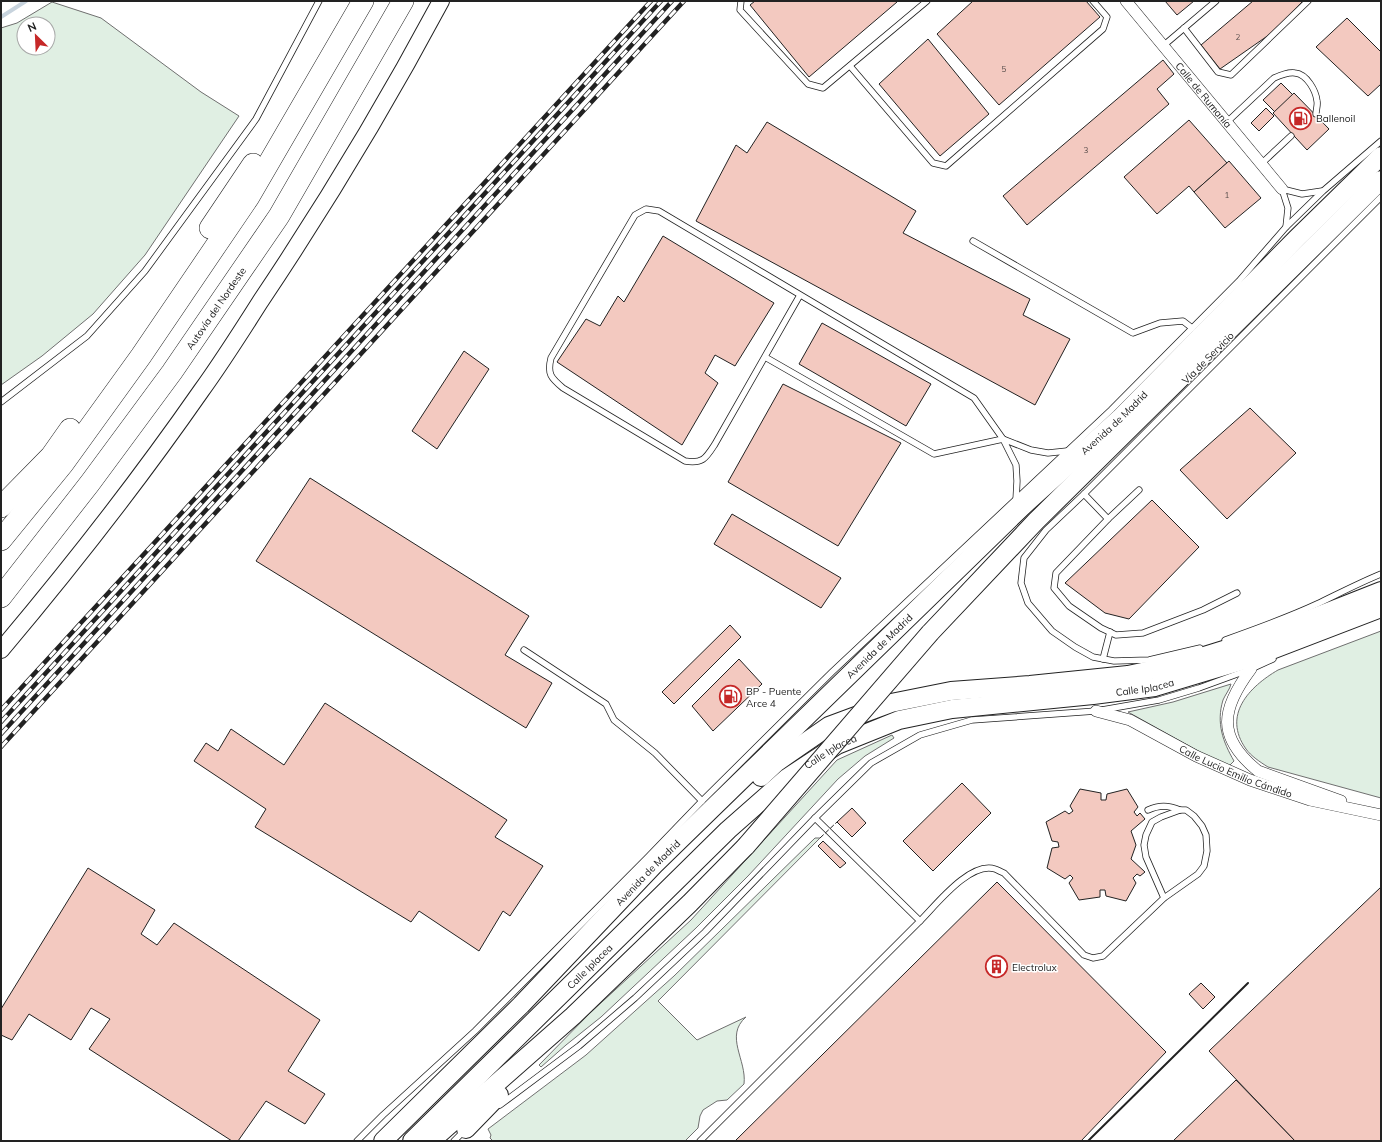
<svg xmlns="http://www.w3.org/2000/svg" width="1382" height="1142" viewBox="0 0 1382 1142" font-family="Mulish,sans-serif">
  <rect width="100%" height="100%" fill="#fff"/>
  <g fill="#e0efe3" stroke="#6f6f6f" fill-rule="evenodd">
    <path d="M52,2L101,18L201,92L239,116L145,255L93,314L42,356L1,385V28L17,23ZM24,24H48V48H24Z"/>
    <path d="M1381,631V798L1268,767C1260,762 1251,756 1246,749C1222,715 1249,687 1278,670Z"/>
    <path d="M1231,684C1230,689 1225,695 1223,700C1216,723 1223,742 1234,761L1229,766L1207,756L1128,712L1173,702Z"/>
    <path d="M892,735L894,738L865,756L838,779L748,876L696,928L601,1017L566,1045L541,1067L539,1065L590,1013L691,920L837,760Z"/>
    <path d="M815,838H820L658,1001L697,1040L746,1017C724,1036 747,1060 744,1084L727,1100L717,1101L703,1110L700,1116L698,1128L685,1141H493L490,1138L491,1135L488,1129L586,1055L674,976Z"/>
  </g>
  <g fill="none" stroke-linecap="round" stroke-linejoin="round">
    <path stroke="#c7d3dd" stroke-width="4" d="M1,17L26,1"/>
  </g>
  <g fill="#f3c9c0" stroke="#222">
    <path d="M755,1H896L897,2L809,77L750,5Z"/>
    <path d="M973,1H1086L1100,17L999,105L937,34Z"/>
    <path d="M1165,1H1194L1177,15Z"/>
    <path d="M1253,1H1303L1276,30L1220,69L1201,45Z"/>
    <path d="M1347,18L1381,52V84L1368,96L1316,47Z"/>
    <path d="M928,39L989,114L940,156L879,84Z"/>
    <path d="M1163,60L1174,74L1157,89L1169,104L1027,225L1003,196Z"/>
    <path d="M1281,83L1294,96L1276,113L1263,100Z"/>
    <path d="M1294,93L1329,129L1307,150L1273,113Z"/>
    <path d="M1266,108L1274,116L1259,131L1251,123Z"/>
    <path d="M1189,120L1227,163L1194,192L1189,186L1157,214L1124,177Z"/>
    <path d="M767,122L916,211L903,233L1030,299L1023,315L1070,339L1035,405L696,221L736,145L747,153Z"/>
    <path d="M1229,161L1261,198L1225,228L1194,192Z"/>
    <path d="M663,236L774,303L735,366L715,355L705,373L718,383L682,445L557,362L586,319L600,326L618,296L624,302Z"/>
    <path d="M822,323L931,384L906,426L799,364Z"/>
    <path d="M464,351L489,369L437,449L412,431Z"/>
    <path d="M783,384L901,443L838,546L728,482Z"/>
    <path d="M1250,408L1296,453L1227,519L1180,470Z"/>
    <path d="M310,478L529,616L505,655L552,683L526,728L256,561Z"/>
    <path d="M1152,500L1199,547L1129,619L1105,613L1065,583Z"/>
    <path d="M732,514L841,578L821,608L714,544Z"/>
    <path d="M730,625L741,637L674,704L662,692Z"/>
    <path d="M739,659L762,684L713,731L692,706Z"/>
    <path d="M325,703L507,820L495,837L543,866L510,916L503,911L479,951L419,911L411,922L255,827L266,809L194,761L206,743L218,751L231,729L284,765Z"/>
    <path d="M962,783L991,813L933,871L903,841Z"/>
    <path d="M1080,789L1101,793V800H1106L1107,794L1127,789L1138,807L1134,812L1137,816L1140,813L1145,819L1131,831L1136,845L1131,859L1145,872L1140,876L1137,874L1133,878L1136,883L1126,901L1106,896L1105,890H1100V897L1079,900L1069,883L1073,878L1070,875L1065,879L1047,868L1052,848L1059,847L1058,842L1052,841L1046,822L1065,811L1069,814L1073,811L1070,806Z"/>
    <path d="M852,808L866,823L852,837L837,822Z"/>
    <path d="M823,841L846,863L840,868L818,846Z"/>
    <path d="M88,868L155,910L141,934L157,945L174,923L320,1020L288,1071L325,1094L305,1124L266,1101L238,1141H232L89,1049L110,1019L91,1008L71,1040L29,1014L12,1040L1,1035V1009Z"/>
    <path d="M997,882L1166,1052L1081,1141H735Z"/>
    <path d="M1381,887V1141H1295L1209,1051Z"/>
    <path d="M1201,983L1215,997L1203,1009L1189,994Z"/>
    <path d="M1236,1080L1295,1141H1173Z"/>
  </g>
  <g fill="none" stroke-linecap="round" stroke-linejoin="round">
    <defs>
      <g id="lane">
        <path d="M741,1L740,10L808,84L823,88L927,1"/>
        <path d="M1184,28L1218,72L1231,75L1308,1"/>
        <path d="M1163,46L1216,1"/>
        <path d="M850,66L933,163L946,166L1103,29L1107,17L1093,1"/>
        <path d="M1227,122L1274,78C1281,75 1288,72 1295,73C1307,74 1316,91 1317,101C1318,105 1316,110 1316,114"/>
        <path d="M1261,164L1291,136"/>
        <path d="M1286,227L1288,208L1282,189L1302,194L1322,191"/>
        <path d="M973,241L1133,333L1160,323L1183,321L1192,328"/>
        <path d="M765,357L934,454L1003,439L974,398L659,211L646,209L635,215L551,358C547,374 551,378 563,388L685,461C703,464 706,458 715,444L800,295"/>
        <path d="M1,402L87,336L145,271L256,119L319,1"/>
        <path d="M1084,494L1108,519L1056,573L1054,588L1069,606L1101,628L1116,635L1143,633L1203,610L1237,593"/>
        <path d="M1016,500L1017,481L1016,465L1003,439L1031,450L1048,453L1067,451"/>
        <path d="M1108,519L1139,490"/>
        <path d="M1225,640C1256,629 1287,618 1317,604C1338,594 1359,583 1381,574"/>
        <path d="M1200,648L1149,660L1114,661L1093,657L1075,647L1052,631L1028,603L1021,583L1024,558L1046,530L1084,494L1381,197"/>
        <path d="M524,650L606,704L614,720L655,753L702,801"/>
        <path d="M1103,659L1110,632"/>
        <path d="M1148,810C1159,805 1168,805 1180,810"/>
        <path d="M920,921C936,905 970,861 995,869C998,870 1001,872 1004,873L1084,955L1093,958L1103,956L1164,898L1198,874L1204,866L1207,851L1206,835L1202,826L1194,816L1186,810H1180L1161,817L1152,822L1146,835L1144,845L1146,857L1164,898"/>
        <path d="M500,1105L579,1046L635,998L705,932L815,818L871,763L920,735L972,720L1096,711L1159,700L1199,688L1251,669L1273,659"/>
        <path d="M357,1141L383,1115L475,1031L649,856L702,801L832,672L1111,410L1239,281L1286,227L1323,191L1381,141"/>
        <path d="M454,1141L464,1131"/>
        <path d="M700,1141L920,921L815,818"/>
      </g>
      <g id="street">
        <path id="s1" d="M1126,1L1282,189"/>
        <path d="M1251,669C1221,709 1216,737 1258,771L1341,801"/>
        <path id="s2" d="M1096,711L1130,720L1196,756L1250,780L1310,800L1381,815"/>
      </g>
      <path id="secondary" d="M1,650C71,567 139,480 201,391C222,362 241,332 260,302C325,205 386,104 441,1"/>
      <g id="primary">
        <path d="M930,633L1036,521L1381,180"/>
        <path d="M761,777L777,762L829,726L891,703L951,691L1030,685L1128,675L1175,665L1262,638L1381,591"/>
        <path d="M466,1129L499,1095"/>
        <path id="s3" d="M383,1141L521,1005L654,865L1023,506L1120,418L1297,238L1381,156"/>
        <path id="s4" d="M412,1141L728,830L787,778L837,745L899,720L952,709L1093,695L1155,687L1248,659L1381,608"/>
        <path d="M431,1141L573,1016L690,903L746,846"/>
      </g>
      <g id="highway">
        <path d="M210,228L253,164"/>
        <path d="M1,507L51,456L70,429"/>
        <path d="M1,540L63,464L141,356L249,197L363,1"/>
        <path id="s5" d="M1,597L90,483L172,372L279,216L403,1"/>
      </g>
    </defs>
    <use href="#lane" stroke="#222" stroke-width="7"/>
    <use href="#street" stroke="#222" stroke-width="12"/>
    <use href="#secondary" stroke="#222" stroke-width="18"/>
    <use href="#primary" stroke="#222" stroke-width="20"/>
    <use href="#highway" stroke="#222" stroke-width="22"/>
    <use href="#lane" stroke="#fff" stroke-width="5.5"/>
    <use href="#street" stroke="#fff" stroke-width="11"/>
    <use href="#secondary" stroke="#fff" stroke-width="16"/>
    <use href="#primary" stroke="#fff" stroke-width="18"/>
    <use href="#highway" stroke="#fff" stroke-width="21"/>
    <defs>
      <g id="rail">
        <path d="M1,710L651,1"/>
        <path d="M1,722L661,1"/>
        <path d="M1,734L672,1"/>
        <path d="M1,747L684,1"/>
      </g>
    </defs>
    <use href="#rail" stroke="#222" stroke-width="4.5"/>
    <use href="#rail" stroke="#fff" stroke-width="3" stroke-dasharray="9" stroke-linecap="butt"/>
    <defs>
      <path id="primary-bridge" d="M746,846L930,633"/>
    </defs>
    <use href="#primary-bridge" stroke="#222" stroke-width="20" stroke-linecap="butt"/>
    <use href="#primary-bridge" stroke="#fff" stroke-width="18"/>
    <path stroke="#222" stroke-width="1" stroke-dasharray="5 2" stroke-linecap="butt" d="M820,838L837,822"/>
    <path stroke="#222" stroke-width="2" d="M1088,1141L1248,983"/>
  </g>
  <defs>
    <symbol id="fuel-ring" viewBox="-11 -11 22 22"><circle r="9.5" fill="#fff" stroke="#c62828" stroke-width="1.5"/><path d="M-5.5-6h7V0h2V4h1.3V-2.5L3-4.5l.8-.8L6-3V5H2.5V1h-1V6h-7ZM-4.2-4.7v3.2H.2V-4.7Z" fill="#c62828"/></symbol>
    <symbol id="building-ring" viewBox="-11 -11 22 22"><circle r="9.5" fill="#fff" stroke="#c62828" stroke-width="1.5"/><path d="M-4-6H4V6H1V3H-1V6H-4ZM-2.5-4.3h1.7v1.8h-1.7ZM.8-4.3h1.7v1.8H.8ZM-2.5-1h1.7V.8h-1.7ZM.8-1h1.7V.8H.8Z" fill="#c62828"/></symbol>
  </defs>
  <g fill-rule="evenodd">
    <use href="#fuel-ring" x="1288" y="106" width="25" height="25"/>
    <use href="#fuel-ring" x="718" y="684" width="25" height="25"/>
    <use href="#building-ring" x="984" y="954" width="25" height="25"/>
  </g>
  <g text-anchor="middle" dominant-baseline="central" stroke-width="3" stroke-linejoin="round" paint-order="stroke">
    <g font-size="8" fill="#564c4a">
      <text x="1238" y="37">2</text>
      <text x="1004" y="69">5</text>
      <text x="1086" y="150">3</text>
      <text x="1227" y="195">1</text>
    </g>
    <g font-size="10" fill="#222" stroke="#fff">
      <text stroke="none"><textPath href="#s1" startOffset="122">Calle de Rumanía</textPath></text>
      <text stroke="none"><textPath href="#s5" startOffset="360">Autovía del Nordeste</textPath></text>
      <text transform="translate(1208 358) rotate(-45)">Vía de Servicio</text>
      <text stroke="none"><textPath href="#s3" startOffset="1025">Avenida de Madrid</textPath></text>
      <text stroke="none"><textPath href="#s3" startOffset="701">Avenida de Madrid</textPath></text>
      <text stroke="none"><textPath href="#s4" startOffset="897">Calle Iplacea</textPath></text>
      <text stroke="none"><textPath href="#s4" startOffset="573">Calle Iplacea</textPath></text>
      <text stroke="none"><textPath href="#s2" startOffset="153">Calle Lucio Emilio Cándido</textPath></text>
      <text stroke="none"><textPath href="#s3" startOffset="377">Avenida de Madrid</textPath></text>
      <text stroke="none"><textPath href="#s4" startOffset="249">Calle Iplacea</textPath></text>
    </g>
    <g font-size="10" fill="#222" stroke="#fff" text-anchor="start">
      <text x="1316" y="118">Ballenoil</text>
      <text x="746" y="691">BP - Puente<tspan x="746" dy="12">Arce 4</tspan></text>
      <text x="1012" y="967">Electrolux</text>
    </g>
  </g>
  <rect width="1382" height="1142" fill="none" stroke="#222222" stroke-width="4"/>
  <g transform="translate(36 36) rotate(336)"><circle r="19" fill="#ffffff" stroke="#a7a7a7"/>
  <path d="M0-3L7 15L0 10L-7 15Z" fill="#c62828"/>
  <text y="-6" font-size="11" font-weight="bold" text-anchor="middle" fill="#222222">N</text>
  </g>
</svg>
